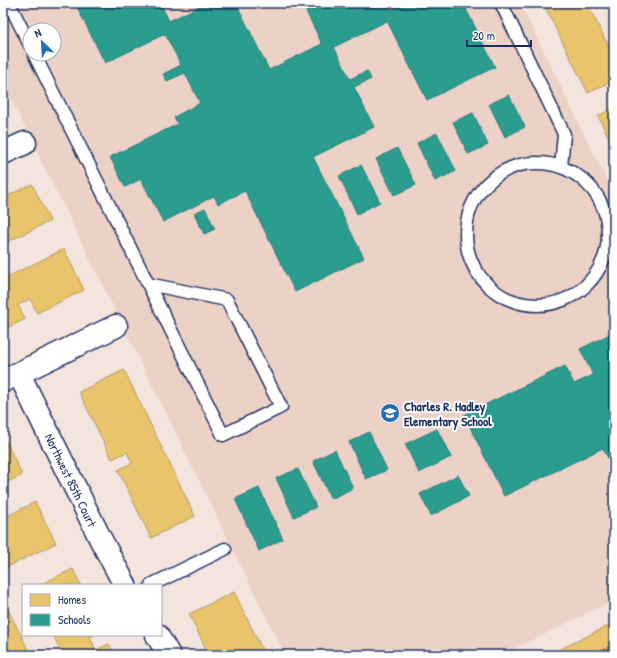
<svg xmlns="http://www.w3.org/2000/svg" width="617" height="658" viewBox="0 0 617 658" font-family="'Patrick Hand',sans-serif">
  <rect width="100%" height="100%" fill="#f4e4de"/>
  <filter id="ink" filterUnits="userSpaceOnUse"><feTurbulence type="fractalNoise" baseFrequency=".025" numOctaves="2"/><feDisplacementMap in="SourceGraphic" scale="8" xChannelSelector="R" yChannelSelector="G"/><feConvolveMatrix kernelMatrix="1 2 1 2 8 2 1 2 1" color-interpolation-filters="sRGB"/></filter>
  <g filter="url(#ink)">
    <path fill="#ecd1c7" fill-rule="evenodd" d="M3,3H520L614,195V600L502,655H285L3,83ZM30,30H54V54H30Z"/>
    <g fill="#e9c46a" stroke="#ab9766">
      <path d="M543,3H587L614,57V80L588,93Z"/>
      <path d="M614,108V148L598,116Z"/>
      <path d="M32,184L50,221L3,244V198Z"/>
      <path d="M64,249L84,290L37,313L30,299L18,305L25,319L3,330V279Z"/>
      <path d="M124,370L195,516L151,538L118,470L132,463L127,452L112,459L79,392Z"/>
      <path d="M3,435L22,475L3,484Z"/>
      <path d="M35,502L56,543L3,569V518Z"/>
      <path d="M73,569L81,585H39Z"/>
      <path d="M234,592L265,655H209L189,614Z"/>
      <path d="M4,602L31,655H3V603Z"/>
      <path d="M614,623V655H548Z"/>
      <path d="M53,635H94L90,637L96,650L109,644L115,655H63Z"/>
    </g>
    <g fill="#2a9d8f" stroke="#267c80">
      <path d="M75,3H160L169,21L206,3H236L269,70L322,44L302,3H387L391,10L405,3H463L495,67L427,100L387,21L334,47L350,79L367,71L371,79L354,87L374,127L313,157L364,258L295,292L245,191L218,204L214,196L163,222L141,179L125,187L110,157L178,124L174,117L200,103L185,73L167,81L163,74L181,65L165,34L105,63Z"/>
      <path d="M509,95L525,127L505,137L489,104Z"/>
      <path d="M473,113L488,145L468,154L453,122Z"/>
      <path d="M437,133L456,171L435,181L417,143Z"/>
      <path d="M397,148L416,185L394,195L376,159Z"/>
      <path d="M361,165L380,202L357,214L339,176Z"/>
      <path d="M205,208L215,229L204,234L194,213Z"/>
      <path d="M614,332V471L603,448L504,496L464,415L565,366L574,384L593,375L580,349Z"/>
      <path d="M437,429L451,457L419,473L405,444Z"/>
      <path d="M369,432L387,470L366,479L349,442Z"/>
      <path d="M335,450L353,488L331,499L313,461Z"/>
      <path d="M298,469L316,507L294,517L276,478Z"/>
      <path d="M458,475L469,496L431,516L420,494Z"/>
      <path d="M259,488L283,539L259,551L235,499Z"/>
    </g>
    <g fill="none" stroke-linecap="round" stroke-linejoin="round">
      <defs>
        <g id="service">
          <path d="M9,3L30,45"/>
          <path d="M501,3L564,134L561,167"/>
          <path d="M34,54L223,435L281,407L227,300L148,284"/>
          <circle cx="537" cy="234" r="71"/>
          <path d="M151,585L225,549"/>
        </g>
        <g id="minor">
          <path d="M3,153L25,143"/>
          <path d="M19,374L101,540L125,585"/>
          <path d="M3,381L116,326"/>
          <path d="M157,635L169,655"/>
        </g>
      </defs>
      <use href="#service" stroke="#1b2f5e" stroke-width="15"/>
      <use href="#minor" stroke="#1b2f5e" stroke-width="25"/>
      <use href="#service" stroke="#fff" stroke-width="12"/>
      <use href="#minor" stroke="#fff" stroke-width="22"/>
    </g>
  </g>
  <defs>
    <symbol id="school-disc" viewBox="-11 -11 22 22"><circle r="9.5" fill="#1f6fb2" stroke="#fff"/><path d="M0-5L7-2L0 1L-7-2ZM-4 1L0 2.5L4 1V4Q0 6-4 4Z" fill="#fff"/></symbol>
  </defs>
  <g fill-rule="evenodd">
    <use href="#school-disc" x="379" y="402" width="22" height="22"/>
  </g>
  <g text-anchor="middle" dominant-baseline="central" stroke-width="4" stroke-linejoin="round" paint-order="stroke">
    <g font-size="13" font-weight="bold" fill="#1b2f5e" stroke="#fff" text-anchor="start">
      <text x="404" y="406">Charles R. Hadley<tspan x="404" dy="15">Elementary School</tspan></text>
    </g>
    <g font-size="13" fill="#1b2f5e" stroke="#fff">
      <text transform="translate(71 480) rotate(64)">Northwest 85th Court</text>
    </g>
  </g>
  <rect width="617" height="658" fill="none" stroke="#fff" stroke-width="16"/>
  <rect x="8" y="8" width="601" height="642" fill="none" stroke="#1b2f5e" stroke-width="1.5" filter="url(#ink)"/>
  <rect x="22" y="584" width="140" height="52" fill="#ffffff" stroke="#a4acbf"/>
  <rect x="30" y="594" width="20" height="12" fill="#e9c46a" stroke="#a4acbf"/>
  <text x="58" y="604" font-size="12" fill="#1b2f5e">Homes</text>
  <rect x="30" y="614" width="20" height="12" fill="#2a9d8f" stroke="#a4acbf"/>
  <text x="58" y="624" font-size="12" fill="#1b2f5e">Schools</text>
  <g transform="translate(42 42) rotate(335)"><circle r="19" fill="#ffffff" stroke="#a4acbf"/>
  <path d="M0-3L7 15L0 10L-7 15Z" fill="#1f6fb2"/>
  <text y="-6" font-size="11" font-weight="bold" text-anchor="middle" fill="#1b2f5e">N</text>
  </g>
  <path d="M467 40v6h64v-6" fill="none" stroke="#1b2f5e" stroke-width="2"/>
  <text x="473" y="40" font-size="12" fill="#1b2f5e" stroke="#ffffff" stroke-width="3" paint-order="stroke">20 m</text>
</svg>
